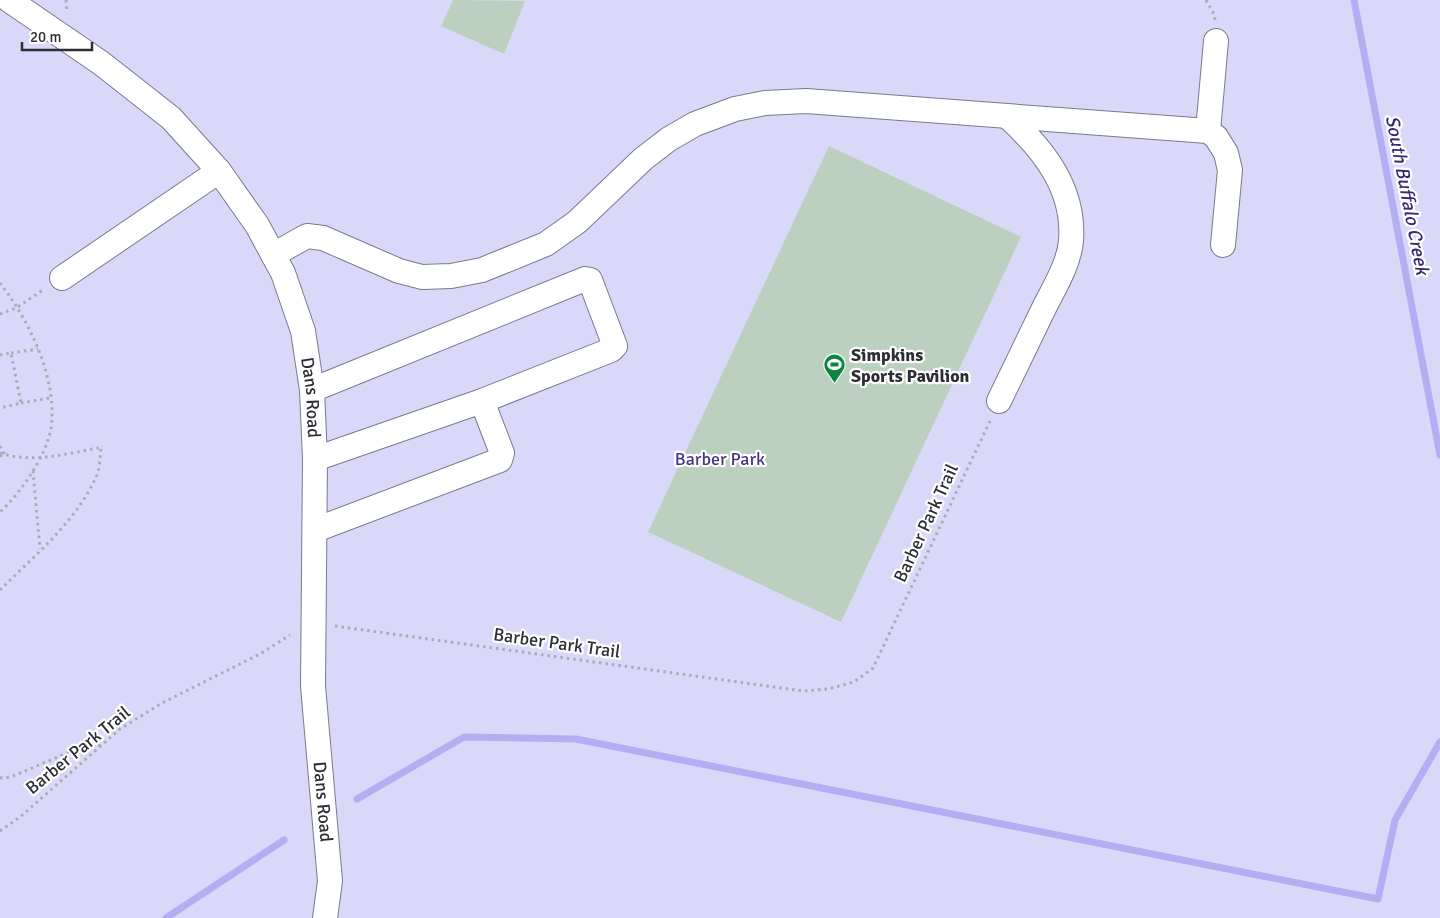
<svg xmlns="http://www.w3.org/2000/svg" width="1440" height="918" viewBox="0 0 1440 918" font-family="Signika,sans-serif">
  <rect width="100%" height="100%" fill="#f8f8fd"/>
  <rect fill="#dad8f8" x="0" y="0" width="1440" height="918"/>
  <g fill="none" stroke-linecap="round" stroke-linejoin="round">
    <g stroke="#b4adf1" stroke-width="7">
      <path d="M1354,0L1440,455"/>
      <path d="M357,799L464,737L576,739L1378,899L1395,820L1440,742"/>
      <path d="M166,918L284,840"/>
    </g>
  </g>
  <g fill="#bbd0bf">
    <path d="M453,0L525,1L504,54L441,26Z"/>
    <path d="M829,146L1021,237L841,622L648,532Z"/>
  </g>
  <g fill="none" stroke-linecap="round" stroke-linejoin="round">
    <defs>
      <g id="minor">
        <path id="s1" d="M9,0L101,63L171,118L219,171L257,225L283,273L303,331L312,390L315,459L313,686L330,881L325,918"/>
        <path d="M1208,131L1216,41"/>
        <path d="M273,255L307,236L323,238L399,271L422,277L451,276L482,270L546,244L577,222L643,159L669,139L695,124L735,109L765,103L806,101L1208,131L1216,137L1226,153L1230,170L1223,245"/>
        <path d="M62,278L219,171"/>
        <path d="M312,390L585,279L590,280L615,346L611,350L482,401L502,453L500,460L315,530"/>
        <path d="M999,401C1014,370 1029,339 1044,308C1054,288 1069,264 1071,241C1075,189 1044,150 1008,117"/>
        <path d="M315,459L482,401"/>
      </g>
    </defs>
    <use href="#minor" stroke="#7b798e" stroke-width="26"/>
    <g stroke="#aaaab1" stroke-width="3" stroke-dasharray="2.5 4" stroke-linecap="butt">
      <path d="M66,0L67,11"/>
      <path d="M1206,0L1214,14L1215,20"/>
      <path d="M0,283C29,320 58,379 51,428C47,455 20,494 0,512"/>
      <path d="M0,314L16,308L43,290"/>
      <path d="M11,353L38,349"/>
      <path d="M0,355L11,353L21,403L0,408"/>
      <path d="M21,403L50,398"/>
      <path d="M0,446L5,455L0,456"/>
      <path d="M0,453C33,464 70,453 103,447"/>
      <path d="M33,471L40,549"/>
      <path d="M0,590C35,555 77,521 97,475C100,466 100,457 101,448"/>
      <path d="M335,626L803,691L828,689L854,682L873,668L990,421"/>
      <path d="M0,778L11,777L74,750L101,745"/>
      <path d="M0,831L20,817L120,729L162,703L260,654L290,635"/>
    </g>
    <use href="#minor" stroke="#fff" stroke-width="24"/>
  </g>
  <defs>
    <symbol id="stadium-pin" viewBox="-11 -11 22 30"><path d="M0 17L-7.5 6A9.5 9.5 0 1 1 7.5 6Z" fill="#088640" stroke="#fff"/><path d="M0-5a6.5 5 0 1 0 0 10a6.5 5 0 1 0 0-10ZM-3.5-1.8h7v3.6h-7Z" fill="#fff"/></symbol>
  </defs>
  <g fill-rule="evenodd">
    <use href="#stadium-pin" x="822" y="352" width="25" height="34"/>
  </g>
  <g text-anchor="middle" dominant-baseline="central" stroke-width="4.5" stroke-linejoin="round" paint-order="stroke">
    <g font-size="18" font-weight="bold" fill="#2d2d35" stroke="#fff" text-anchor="start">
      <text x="851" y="355">Simpkins<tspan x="851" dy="21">Sports Pavilion</tspan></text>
    </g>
    <g font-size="18" fill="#2d2d35" stroke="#fff">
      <text stroke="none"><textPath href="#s1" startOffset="521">Dans Road</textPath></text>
      <text transform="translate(926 523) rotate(-65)">Barber Park Trail</text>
      <text transform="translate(557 643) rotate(8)">Barber Park Trail</text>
      <text transform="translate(78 750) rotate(-39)">Barber Park Trail</text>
      <text stroke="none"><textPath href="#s1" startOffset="926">Dans Road</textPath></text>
    </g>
    <g font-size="18" fill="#463685" stroke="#fff">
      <text x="720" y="459">Barber Park</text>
    </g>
    <g font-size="19" font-style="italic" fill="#382673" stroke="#fff">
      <text transform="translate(1407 195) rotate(79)">South Buffalo Creek</text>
    </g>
  </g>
  <path d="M22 42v8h70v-8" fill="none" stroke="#2d2d35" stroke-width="2.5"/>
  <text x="30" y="42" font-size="15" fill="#2d2d35" stroke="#ffffff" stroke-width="4" paint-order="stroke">20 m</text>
</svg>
